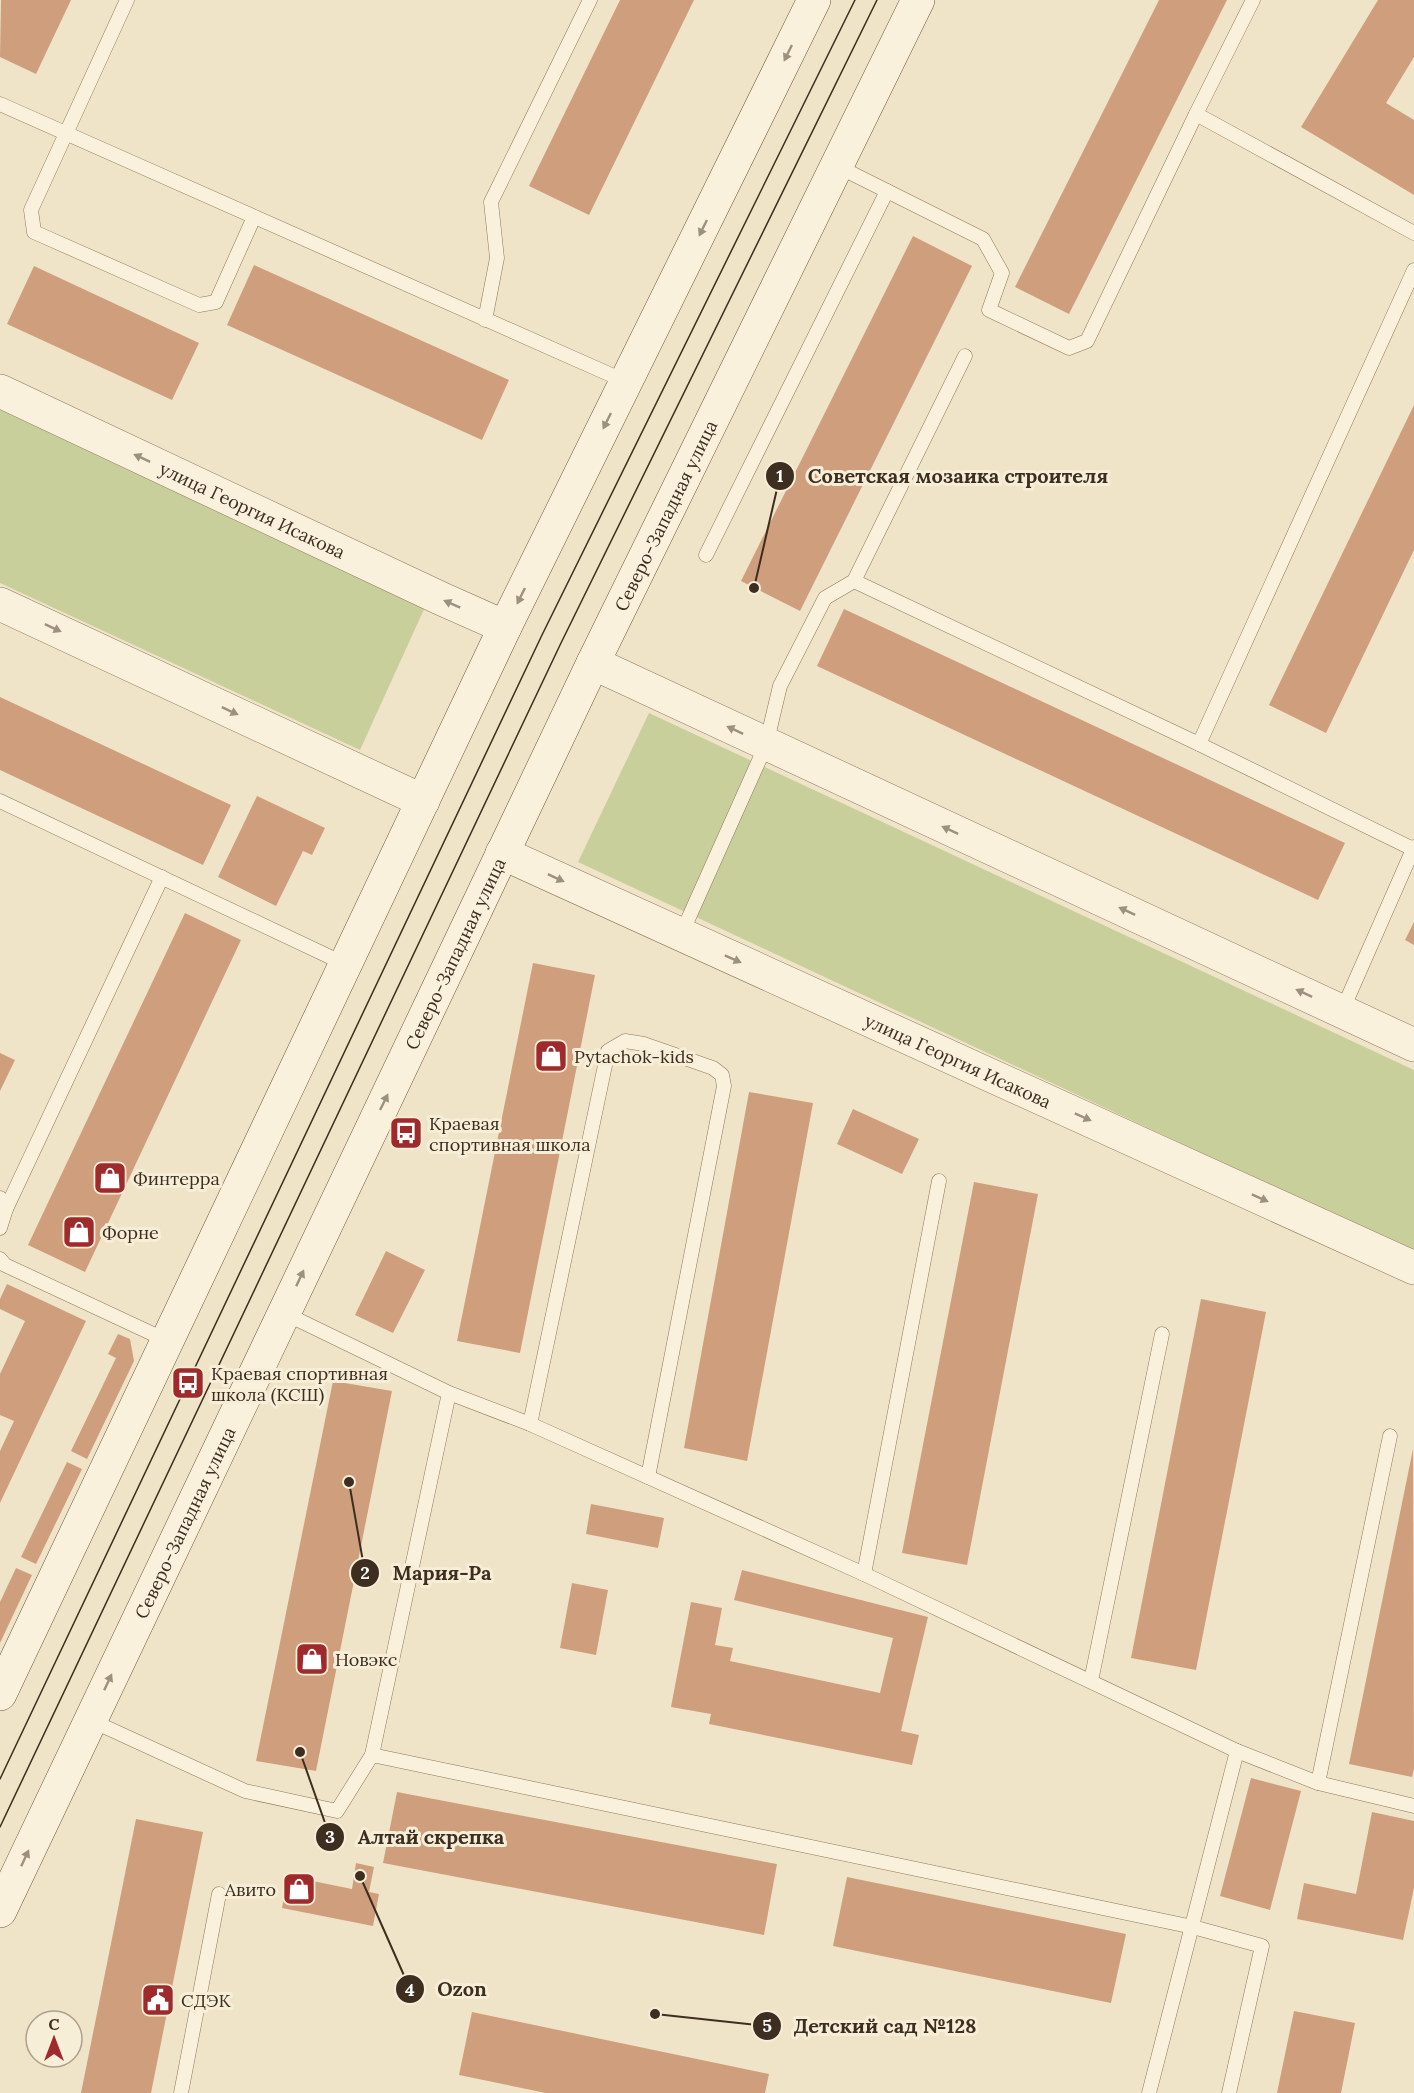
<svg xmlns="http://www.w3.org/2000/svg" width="1414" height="2093" viewBox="0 0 1414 2093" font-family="Lora,serif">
  <rect width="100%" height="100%" fill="#f0e4c8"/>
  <g fill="#c9cf9b">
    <path d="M0,407L426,605L360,750L0,583Z"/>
    <path d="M649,713L1414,1070V1252L578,862Z"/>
  </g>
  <g fill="#cf9f7d">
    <path d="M1,0H71L36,74L0,57Z"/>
    <path d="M620,0H694L589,215L529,186Z"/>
    <path d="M1159,0H1227L1069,314L1015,287Z"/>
    <path d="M1378,0H1414V57L1386,103L1414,120V195L1301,127Z"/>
    <path d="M913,236L972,266L800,611L741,581Z"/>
    <path d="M254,265L509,380L482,440L227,325Z"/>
    <path d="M34,266L199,343L172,400L7,324Z"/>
    <path d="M1414,405V550L1326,733L1269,705Z"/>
    <path d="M844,609L1345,843L1318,900L817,666Z"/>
    <path d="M0,697L231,805L203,865L0,770Z"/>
    <path d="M257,796L325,828L312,855L303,851L276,906L218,877Z"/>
    <path d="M185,913L241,940L85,1272L28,1245Z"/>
    <path d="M1414,922V945L1405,940Z"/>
    <path d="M533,963L595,975L520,1353L457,1341Z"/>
    <path d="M0,1053L15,1060L0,1091Z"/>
    <path d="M749,1092L813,1103L747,1461L684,1448Z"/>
    <path d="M853,1109L919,1139L902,1174L837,1144Z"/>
    <path d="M974,1182L1038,1194L967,1565L902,1553Z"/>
    <path d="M386,1251L425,1270L393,1333L355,1315Z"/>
    <path d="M7,1284L86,1321L0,1503V1451L14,1421L0,1415V1374L25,1321L0,1309V1299Z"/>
    <path d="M1201,1299L1266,1312L1196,1670L1131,1658Z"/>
    <path d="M118,1334L130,1339L134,1361L87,1459L71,1451L116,1358L108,1354Z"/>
    <path d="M333,1381L392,1391L316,1771L256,1761Z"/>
    <path d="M1413,1449L1414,1769L1412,1777L1349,1764Z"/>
    <path d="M67,1462L82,1469L36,1564L21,1557Z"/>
    <path d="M591,1504L664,1518L658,1548L586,1534Z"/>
    <path d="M16,1568L32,1575L0,1643V1602Z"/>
    <path d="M742,1570L928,1617L901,1731L919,1735L912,1765L709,1724L711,1714L671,1707L691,1602L722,1608L715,1645L733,1648L730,1661L880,1693L893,1638L734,1600Z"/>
    <path d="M572,1583L608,1590L596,1655L560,1648Z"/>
    <path d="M1251,1778L1301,1791L1270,1910L1220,1896Z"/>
    <path d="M397,1792L777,1864L764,1935L383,1863Z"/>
    <path d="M1372,1812L1414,1821V1888L1403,1940L1297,1919L1304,1883L1356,1894Z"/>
    <path d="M136,1819L203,1832L151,2093H81Z"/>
    <path d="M356,1863L374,1867L369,1892L379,1894L373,1926L282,1908L288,1876L352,1889Z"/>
    <path d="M847,1877L1126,1934L1111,2003L833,1946Z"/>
    <path d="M1294,2011L1355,2023L1341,2093H1277Z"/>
    <path d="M472,2012L769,2074L765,2093H546L459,2075Z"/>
  </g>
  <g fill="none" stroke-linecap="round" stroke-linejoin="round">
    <defs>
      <g id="service">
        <path d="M127,0L31,210L34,232L199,305L216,302L254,217"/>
        <path d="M1253,0L1196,114L1414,233"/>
        <path d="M0,104L627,382"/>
        <path d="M837,166L983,239L1002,273L989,310L1069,348L1087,341L1196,114"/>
        <path d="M485,320L497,258L491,202L590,0"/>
        <path d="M706,555L887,191"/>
        <path d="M854,581L1199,744L1413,849"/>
        <path d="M1199,744L1414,270"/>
        <path d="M0,801L345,964"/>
        <path d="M681,935L766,745L780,686L825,598L854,581L965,356"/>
        <path d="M1342,1011L1414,847"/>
        <path d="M0,1198L6,1209L0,1228"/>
        <path d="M6,1209L162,877"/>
        <path d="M0,1259L5,1265L168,1341"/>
        <path d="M284,1313L449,1393L530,1424L864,1574L1237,1751L1318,1783L1414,1806"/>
        <path d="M530,1424L608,1051L625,1041L644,1044L713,1068L722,1075L724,1086L648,1477"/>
        <path d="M864,1574L939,1181"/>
        <path d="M1091,1681L1162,1334"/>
        <path d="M90,1720L245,1791L337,1811L372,1755L1193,1927L1262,1946L1229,2093"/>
        <path d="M372,1755L449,1393"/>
        <path d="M1318,1783L1390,1436"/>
        <path d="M181,2093L219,1894"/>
        <path d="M1149,2093L1237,1751"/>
      </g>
      <g id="tertiary">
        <path id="s1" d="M0,391L442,599L505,627"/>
        <path d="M0,604L423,801"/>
        <path d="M593,663L1414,1045"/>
        <path id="s2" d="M502,853L1414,1268"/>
      </g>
      <g id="secondary">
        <path d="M0,1694L505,627L814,0"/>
        <path id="s3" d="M0,1911L593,663L918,0"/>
      </g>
    </defs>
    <use href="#service" stroke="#8d765c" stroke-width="15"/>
    <use href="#tertiary" stroke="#8d765c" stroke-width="34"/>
    <use href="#secondary" stroke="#6f573f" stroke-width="34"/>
    <use href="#service" stroke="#faf1dc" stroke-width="14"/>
    <use href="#tertiary" stroke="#faf1dc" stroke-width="33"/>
    <use href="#secondary" stroke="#faf1dc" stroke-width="33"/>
    <g stroke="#3d2e20" stroke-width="1.5">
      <path d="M0,1779L542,635L855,0"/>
      <path d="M0,1827L561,643L877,0"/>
    </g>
  </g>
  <defs><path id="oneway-solid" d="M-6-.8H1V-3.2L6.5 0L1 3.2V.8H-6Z" transform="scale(1.5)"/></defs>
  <g fill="#9c907e">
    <use href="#oneway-solid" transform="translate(788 53) rotate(116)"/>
    <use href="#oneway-solid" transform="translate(703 228) rotate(116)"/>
    <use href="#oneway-solid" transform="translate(607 421) rotate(116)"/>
    <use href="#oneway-solid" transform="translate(142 458) rotate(-155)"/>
    <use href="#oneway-solid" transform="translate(521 596) rotate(116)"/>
    <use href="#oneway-solid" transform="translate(452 604) rotate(-156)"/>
    <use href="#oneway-solid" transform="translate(53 628) rotate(25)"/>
    <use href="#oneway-solid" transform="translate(230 711) rotate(25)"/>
    <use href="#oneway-solid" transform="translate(735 730) rotate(-155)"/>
    <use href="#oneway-solid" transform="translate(950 830) rotate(-155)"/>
    <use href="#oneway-solid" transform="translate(556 878) rotate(25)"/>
    <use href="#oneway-solid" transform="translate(1127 911) rotate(-155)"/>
    <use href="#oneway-solid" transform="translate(733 959) rotate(24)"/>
    <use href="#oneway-solid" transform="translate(1304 993) rotate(-155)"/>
    <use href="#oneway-solid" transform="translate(384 1102) rotate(-64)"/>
    <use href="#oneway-solid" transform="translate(1083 1117) rotate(24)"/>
    <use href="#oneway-solid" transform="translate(1260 1198) rotate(24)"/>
    <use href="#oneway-solid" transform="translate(300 1278) rotate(-65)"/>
    <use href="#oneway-solid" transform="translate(108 1682) rotate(-65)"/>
    <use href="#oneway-solid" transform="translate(25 1858) rotate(-65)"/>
  </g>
  <defs>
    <symbol id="shop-square" viewBox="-11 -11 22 22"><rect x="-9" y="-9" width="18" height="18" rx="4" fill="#9e2a2b" stroke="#f7eed8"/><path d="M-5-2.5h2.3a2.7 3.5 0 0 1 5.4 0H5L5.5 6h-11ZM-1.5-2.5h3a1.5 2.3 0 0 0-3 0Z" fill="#fff"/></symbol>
    <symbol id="bus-square" viewBox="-11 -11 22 22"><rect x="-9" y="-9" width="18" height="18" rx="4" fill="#9e2a2b" stroke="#f7eed8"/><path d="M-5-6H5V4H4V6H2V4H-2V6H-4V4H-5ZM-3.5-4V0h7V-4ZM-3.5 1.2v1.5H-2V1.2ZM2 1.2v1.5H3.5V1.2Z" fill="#fff"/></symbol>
    <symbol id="civic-square" viewBox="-11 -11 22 22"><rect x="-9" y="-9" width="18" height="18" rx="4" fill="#9e2a2b" stroke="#f7eed8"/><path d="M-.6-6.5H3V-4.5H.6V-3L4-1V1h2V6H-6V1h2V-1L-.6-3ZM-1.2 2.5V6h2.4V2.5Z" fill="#fff"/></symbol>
  </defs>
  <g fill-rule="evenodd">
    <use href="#shop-square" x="532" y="1037" width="38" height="38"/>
    <use href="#bus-square" x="387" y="1114" width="38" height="38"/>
    <use href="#shop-square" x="91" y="1159" width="38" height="38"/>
    <use href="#shop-square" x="60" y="1213" width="38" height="38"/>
    <use href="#bus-square" x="169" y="1364" width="38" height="38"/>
    <use href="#shop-square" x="293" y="1640" width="38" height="38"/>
    <use href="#shop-square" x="280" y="1870" width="38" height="38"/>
    <use href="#civic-square" x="139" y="1981" width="38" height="38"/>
  </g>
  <g text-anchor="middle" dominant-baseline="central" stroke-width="6" stroke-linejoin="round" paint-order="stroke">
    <g font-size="18" fill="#3d2e20" stroke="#f7eed8">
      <text stroke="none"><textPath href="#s1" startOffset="279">улица Георгия Исакова</textPath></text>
      <text stroke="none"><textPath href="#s3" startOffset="1546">Северо-Западная улица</textPath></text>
      <text stroke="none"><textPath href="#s3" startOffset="1060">Северо-Западная улица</textPath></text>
      <text stroke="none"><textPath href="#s2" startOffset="501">улица Георгия Исакова</textPath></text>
      <text stroke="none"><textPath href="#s3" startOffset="430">Северо-Западная улица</textPath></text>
    </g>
    <g font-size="18" fill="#3d2e20" stroke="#f7eed8" text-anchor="start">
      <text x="574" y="1056">Pytachok-kids</text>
      <text x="429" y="1123">Краевая<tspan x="429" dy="21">спортивная школа</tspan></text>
      <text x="133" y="1178">Финтерра</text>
      <text x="102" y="1232">Форне</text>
      <text x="211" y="1373">Краевая спортивная<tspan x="211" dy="21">школа (КСШ)</tspan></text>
      <text x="335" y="1659">Новэкс</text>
      <text x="276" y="1889" text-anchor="end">Авито</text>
      <text x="181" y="2000">СДЭК</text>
    </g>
  </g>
  <path fill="none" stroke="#3d2e20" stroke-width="2" d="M754 588L780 476M349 1482L365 1573M300 1752L330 1837M360 1876L410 1989M655 2014L767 2026"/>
  <g fill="#3d2e20" stroke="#f7eed8" stroke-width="2">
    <circle cx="754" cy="588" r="6"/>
    <circle cx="349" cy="1482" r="6"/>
    <circle cx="300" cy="1752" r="6"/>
    <circle cx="360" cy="1876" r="6"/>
    <circle cx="655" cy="2014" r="6"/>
    <circle cx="780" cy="476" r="15"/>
    <circle cx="365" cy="1573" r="15"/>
    <circle cx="330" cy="1837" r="15"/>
    <circle cx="410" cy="1989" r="15"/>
    <circle cx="767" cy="2026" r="15"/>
  </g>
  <g font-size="18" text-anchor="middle" font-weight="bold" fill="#fff">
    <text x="780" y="482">1</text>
    <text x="365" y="1579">2</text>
    <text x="330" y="1843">3</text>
    <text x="410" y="1996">4</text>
    <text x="767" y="2032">5</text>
  </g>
  <g font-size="20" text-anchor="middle" font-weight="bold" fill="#3d2e20" stroke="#f7eed8" stroke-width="6" stroke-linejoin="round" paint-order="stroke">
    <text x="958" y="483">Советская мозаика строителя</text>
    <text x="442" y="1580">Мария-Ра</text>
    <text x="431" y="1844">Алтай скрепка</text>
    <text x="462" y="1996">Ozon</text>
    <text x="885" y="2033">Детский сад №128</text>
  </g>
  <g transform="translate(54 2039)"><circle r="28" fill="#f7eed8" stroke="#ada18e" stroke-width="1.5"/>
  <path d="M0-4.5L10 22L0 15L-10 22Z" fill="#9e2a2b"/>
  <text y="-9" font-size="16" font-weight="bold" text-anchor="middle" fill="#3d2e20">С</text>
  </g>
</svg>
